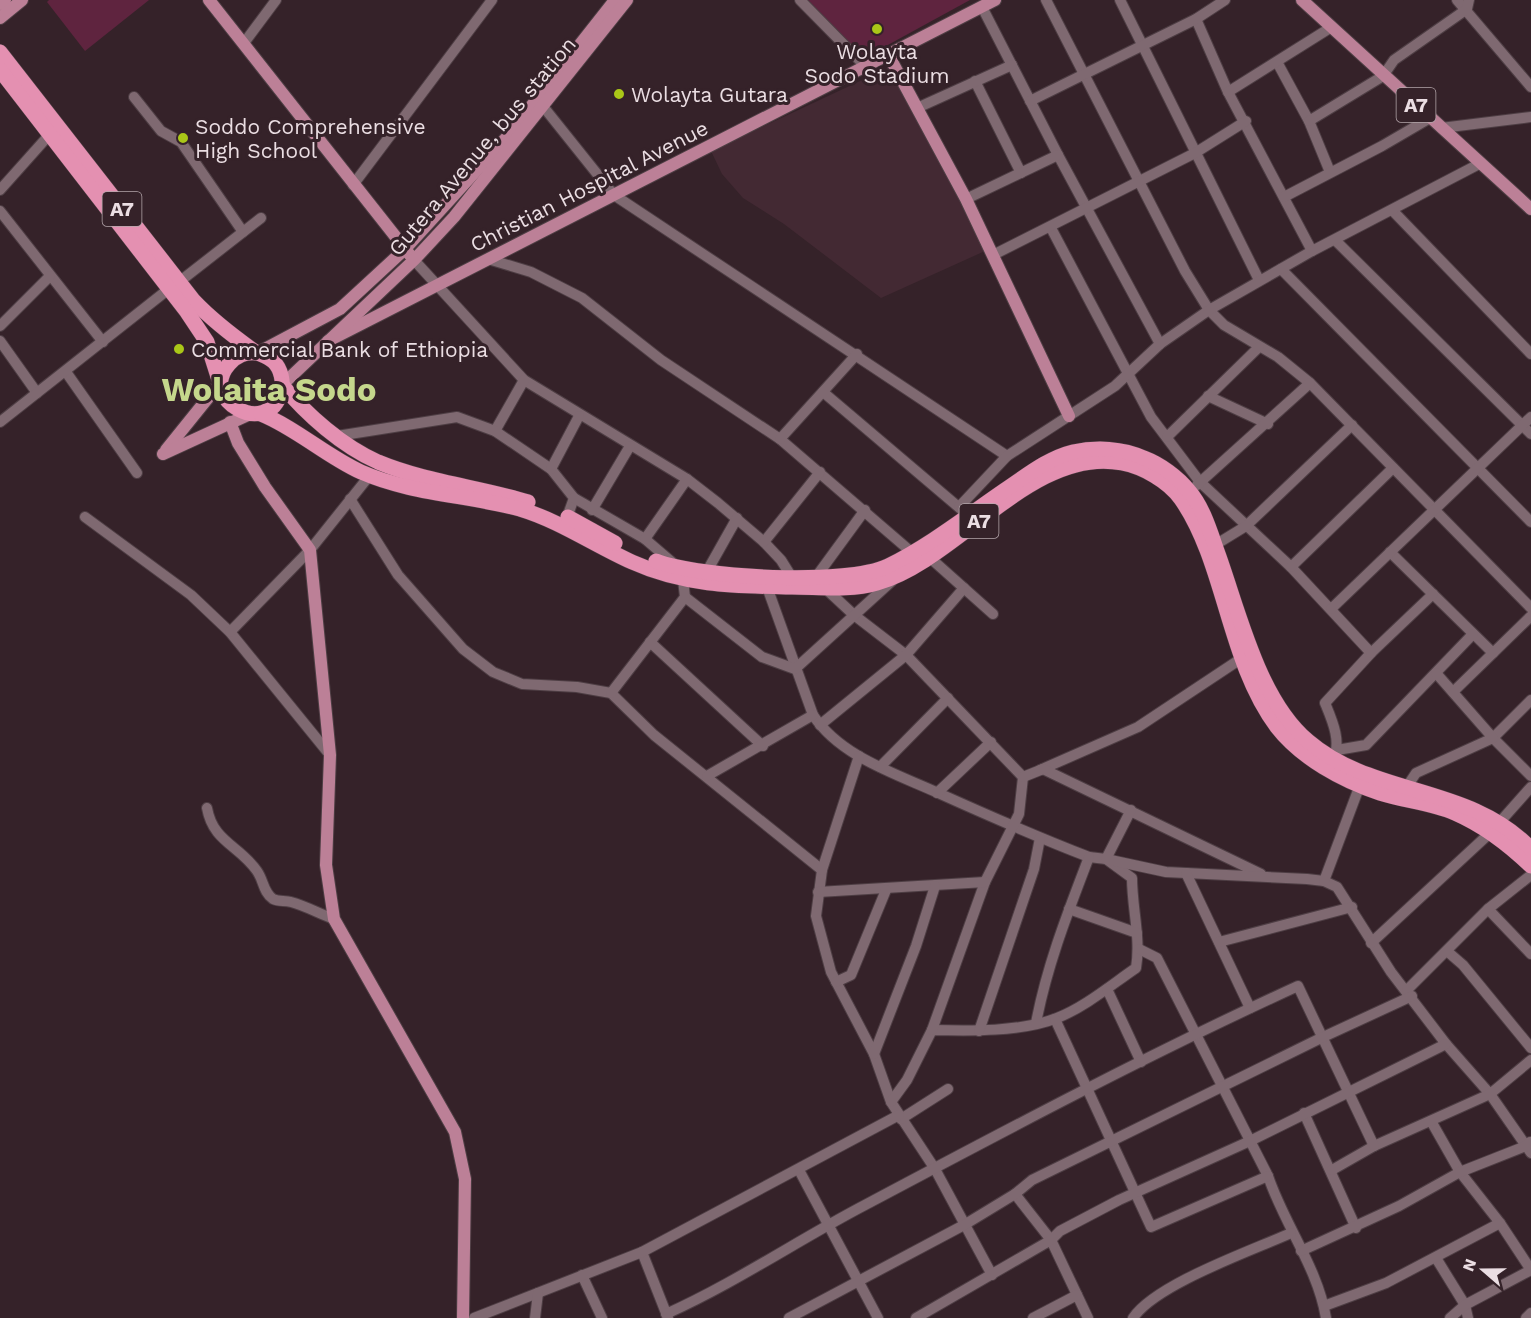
<svg xmlns="http://www.w3.org/2000/svg" width="1531" height="1318" viewBox="0 0 1531 1318" font-family="'Work Sans',sans-serif">
  <rect width="100%" height="100%" fill="#352229"/>
  <path fill="#432933" d="M890,67L956,187L985,251L881,298L784,224L743,198L722,174L711,151Z"/>
  <g fill="#5f243f">
    <path d="M49,0H149L85,51L47,2Z"/>
    <path d="M807,0H970L864,58Z"/>
  </g>
  <g fill="none" stroke-linecap="round" stroke-linejoin="round">
    <defs>
      <g id="minor">
        <path d="M800,0L866,67"/>
        <path d="M1046,0L1185,271L1209,310L1224,325L1278,357L1310,383L1531,608"/>
        <path d="M1120,0L1259,280"/>
        <path d="M1457,0L1531,87"/>
        <path d="M982,7L1058,155L1160,344"/>
        <path d="M1196,19L1228,92L1312,251"/>
        <path d="M244,43L276,0"/>
        <path d="M1277,62L1309,121L1330,172"/>
        <path d="M975,81L1021,173"/>
        <path d="M1228,92L1330,28"/>
        <path d="M134,97L161,131L181,142L243,232"/>
        <path d="M538,100L614,195L1007,456"/>
        <path d="M1030,101L1196,19L1225,0"/>
        <path d="M917,108L1012,65"/>
        <path d="M1309,121L1383,76L1394,60L1467,9L1469,0"/>
        <path d="M1441,128L1531,117"/>
        <path d="M353,185L492,0"/>
        <path d="M0,190L50,134"/>
        <path d="M1284,197L1382,146L1430,118"/>
        <path d="M966,199L1058,155"/>
        <path d="M1392,210L1531,354"/>
        <path d="M0,211L103,342"/>
        <path d="M1051,228L1151,417L1200,482L1291,567L1371,653L1325,703C1332,720 1342,742 1333,759"/>
        <path d="M1335,240L1531,434"/>
        <path d="M993,255L1195,153L1246,121"/>
        <path d="M488,259L531,272L582,298L661,360L780,439L916,556"/>
        <path d="M414,260L524,380L687,479L718,503L764,542L781,560L791,576V583"/>
        <path d="M1281,269L1531,522"/>
        <path d="M179,282L261,218"/>
        <path d="M0,326L50,276"/>
        <path d="M0,341L37,393"/>
        <path d="M66,372L137,473"/>
        <path d="M823,392L962,510"/>
        <path d="M1208,396L1268,424"/>
        <path d="M0,422L170,288"/>
        <path d="M495,431L524,380"/>
        <path d="M337,436L457,417L495,431L551,469L574,498L565,523"/>
        <path d="M1167,437L1259,347"/>
        <path d="M780,439L857,354"/>
        <path d="M551,469L579,416"/>
        <path d="M1197,485L1310,383"/>
        <path d="M574,498L645,539L673,563"/>
        <path d="M350,499L398,575L463,649L493,672L522,684L577,687L611,693L654,735L822,870L816,916L831,972L874,1054L891,1102L935,1169L992,1275"/>
        <path d="M959,507L1007,456L1115,386L1160,344L1209,310L1312,251L1481,163"/>
        <path d="M592,510L630,446"/>
        <path d="M85,517L191,595L230,632L330,755"/>
        <path d="M645,539L687,479"/>
        <path d="M764,542L820,472"/>
        <path d="M1215,545L1246,526L1352,425"/>
        <path d="M1390,552L1493,653"/>
        <path d="M928,556L993,614"/>
        <path d="M1291,567L1393,468"/>
        <path d="M706,573L737,518"/>
        <path d="M816,577L865,510"/>
        <path d="M767,587L813,715C840,756 894,773 936,792C987,815 1037,837 1089,857L1106,859L1132,878C1132,908 1141,938 1136,968C1111,985 1085,1007 1057,1018C1021,1032 970,1031 932,1030L907,1080L891,1102"/>
        <path d="M825,588L854,615L906,655L1023,777L1019,814L985,882L932,1030"/>
        <path d="M685,597L762,657L795,669L893,580"/>
        <path d="M1331,609L1531,417"/>
        <path d="M230,632L310,550L370,475"/>
        <path d="M650,642L763,746"/>
        <path d="M1371,653L1433,594"/>
        <path d="M1453,692L1531,616"/>
        <path d="M611,693L685,597L683,580"/>
        <path d="M1531,700L1493,738L1531,776"/>
        <path d="M820,725L906,655L964,588"/>
        <path d="M1337,750L1366,745L1473,634"/>
        <path d="M880,767L948,698"/>
        <path d="M1040,770L1138,727L1242,658"/>
        <path d="M707,776L813,715"/>
        <path d="M1023,777L1043,769L1261,874"/>
        <path d="M1406,788L1416,773L1493,738L1436,673"/>
        <path d="M937,793L991,742"/>
        <path d="M207,808C213,842 239,845 257,871C264,881 263,892 273,899C279,902 285,900 291,902C306,906 320,914 334,919"/>
        <path d="M1131,810L1106,859L1166,872L1307,879L1324,881L1337,887L1391,972L1446,1044L1490,1094L1531,1153"/>
        <path d="M822,870L859,756"/>
        <path d="M1186,873L1250,1008"/>
        <path d="M1324,881L1360,785"/>
        <path d="M818,892L985,882"/>
        <path d="M1069,909L1137,933"/>
        <path d="M1488,909L1531,954"/>
        <path d="M1219,942L1352,907"/>
        <path d="M1371,943L1491,832L1531,787"/>
        <path d="M1139,949L1157,958L1268,1176C1284,1224 1318,1268 1326,1318"/>
        <path d="M1448,952L1463,965L1531,1048"/>
        <path d="M836,982L851,975L886,890"/>
        <path d="M1107,989L1141,1062"/>
        <path d="M1407,990L1488,909L1531,875"/>
        <path d="M1055,1019L1151,1227L1268,1176"/>
        <path d="M1036,1023C1047,965 1068,912 1089,857"/>
        <path d="M979,1031L1034,869L1040,838"/>
        <path d="M874,1054L916,946L935,886"/>
        <path d="M1304,1113L1356,1228"/>
        <path d="M901,1119L948,1089"/>
        <path d="M1431,1121L1460,1172L1500,1223L1531,1270"/>
        <path d="M799,1170L878,1318"/>
        <path d="M1332,1170L1374,1146L1490,1094L1531,1060"/>
        <path d="M1015,1194L1051,1240L1088,1318"/>
        <path d="M1301,1251L1399,1206L1460,1172L1526,1146L1530,1142"/>
        <path d="M642,1252L668,1318"/>
        <path d="M1436,1258L1465,1305L1468,1318"/>
        <path d="M582,1275L602,1318"/>
        <path d="M1324,1306L1386,1283L1500,1223"/>
        <path d="M666,1314C735,1283 798,1240 865,1205C1008,1129 1151,1053 1298,986L1374,1146"/>
        <path d="M474,1318L642,1252L899,1115"/>
        <path d="M535,1318L538,1293"/>
        <path d="M789,1318L964,1225L1015,1194L1032,1180L1321,1038L1412,996"/>
        <path d="M916,1318L1051,1240L1060,1231L1119,1200L1250,1141L1446,1044"/>
        <path d="M1033,1318L1077,1295"/>
        <path d="M1133,1318C1156,1284 1251,1251 1291,1233"/>
        <path d="M1450,1318L1465,1305L1531,1270"/>
        <path d="M1526,1318L1531,1313"/>
      </g>
      <g id="major">
        <path d="M209,0L410,255"/>
        <path d="M1302,0L1531,209"/>
        <path d="M0,4L5,0"/>
        <path d="M0,18L22,0"/>
        <path d="M889,56L966,199L1069,416"/>
        <path d="M328,341L995,0"/>
        <path d="M257,353L340,309L405,249L507,137L615,0"/>
        <path d="M282,385L414,260L454,217L627,0"/>
        <path d="M230,422L238,443L265,487L310,550L330,755L326,865L334,919L455,1132L465,1179L463,1318"/>
        <path d="M166,450L220,383"/>
        <path d="M163,454L250,414"/>
      </g>
      <g id="highway">
        <path d="M0,52L194,301C212,320 233,336 254,351C261,355 268,356 274,362C281,369 284,382 281,392C268,439 197,400 229,364C237,355 245,352 257,353"/>
        <path d="M0,70L187,312L207,342L220,383"/>
        <path d="M282,385C307,415 342,446 378,462C426,482 479,487 528,502"/>
        <path d="M261,414C296,428 326,456 361,472C411,494 468,495 520,509C560,521 594,545 632,562C685,586 736,586 792,587C820,587 849,591 877,583C957,561 1033,445 1122,463C1143,467 1168,481 1181,499C1226,564 1227,660 1277,727C1301,758 1343,781 1380,793C1405,801 1432,803 1455,813C1485,826 1508,844 1531,866"/>
        <path d="M568,517L615,543"/>
        <path d="M656,561C700,578 846,586 888,566C929,546 967,516 1005,490C1026,476 1048,458 1073,452C1096,447 1122,448 1144,458C1160,464 1178,477 1189,491C1203,507 1210,531 1217,551C1239,611 1258,699 1308,741C1373,797 1470,784 1531,849"/>
      </g>
    </defs>
    <use href="#minor" stroke="#4e3e44" stroke-width="12"/>
    <use href="#major" stroke="#4e3e44" stroke-width="14"/>
    <use href="#highway" stroke="#4e3e44" stroke-width="16"/>
    <use href="#minor" stroke="#7f6971" stroke-width="10"/>
    <use href="#major" stroke="#bc8097" stroke-width="12"/>
    <use href="#highway" stroke="#e490b1" stroke-width="15"/>
  </g>
  <g fill="#aac718" stroke="#352229" stroke-width="2">
    <circle cx="877" cy="29" r="6"/>
    <circle cx="619" cy="94" r="6"/>
    <circle cx="183" cy="138" r="6"/>
    <circle cx="179" cy="349" r="6"/>
  </g>
  <g text-anchor="middle" dominant-baseline="central" stroke-width="6" stroke-linejoin="round" paint-order="stroke">
    <g fill="#352229" stroke="#b4a6ab" stroke-width="1.5">
      <rect x="1396.5" y="88" width="39" height="34" rx="4.5"/>
      <rect x="102.5" y="192" width="39" height="34" rx="4.5"/>
      <rect x="959.5" y="504" width="39" height="34" rx="4.5"/>
    </g>
    <g font-size="20" font-weight="bold" fill="#ebdee3">
      <text x="1416" y="105">A7</text>
      <text x="122" y="209">A7</text>
      <text x="979" y="521">A7</text>
    </g>
    <g font-size="21" fill="#ebdee3" stroke="#352229" text-anchor="start">
      <text x="877" y="51" text-anchor="middle">Wolayta<tspan x="877" dy="24">Sodo Stadium</tspan></text>
      <text x="631" y="94">Wolayta Gutara</text>
      <text x="195" y="126">Soddo Comprehensive<tspan x="195" dy="24">High School</tspan></text>
      <text x="191" y="349">Commercial Bank of Ethiopia</text>
    </g>
    <g font-size="21" fill="#ebdee3" stroke="#352229">
      <text transform="translate(482 146) rotate(-50)">Gutera Avenue, bus station</text>
      <text transform="translate(589 186) rotate(-27)">Christian Hospital Avenue</text>
    </g>
    <g font-size="33" font-weight="bold" fill="#c5d78c" stroke="#352229">
      <text x="269" y="389">Wolaita Sodo</text>
    </g>
  </g>
  <g transform="translate(1483 1270) rotate(290)" stroke="#352229" stroke-width="4.5" paint-order="stroke">
  <path d="M0-4.5L10 22L0 15L-10 22Z" fill="#ebdee3"/>
  <text y="-9" font-size="16" font-weight="bold" text-anchor="middle" fill="#ebdee3">N</text>
  </g>
</svg>
